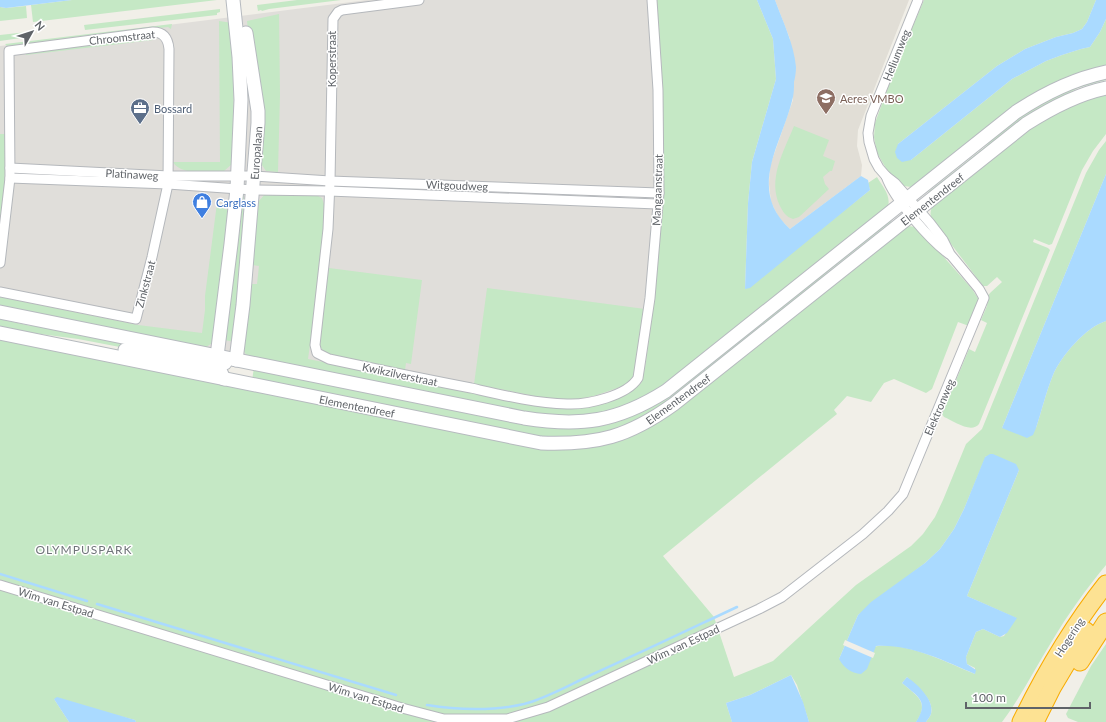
<svg xmlns="http://www.w3.org/2000/svg" width="1106" height="722" viewBox="0 0 1106 722" font-family="Lato,sans-serif">
  <rect width="100%" height="100%" fill="#f1efe8"/>
  <path fill="#e0deda" d="M367,0H658L672,130L667,277L643,391L604,408L400,387L0,305V46Z"/>
  <path fill="#e1ded6" d="M775,0H909L858,130L857,146L862,165L861,176L790,229L779,218L771,202L769,184L770,166L793,100L790,39Z"/>
  <g fill="#c5e8c5" fill-rule="evenodd">
    <path d="M72,0H217L33,22L31,5Z"/>
    <path d="M297,0H341L269,9L262,11L261,10L258,11L257,5Z"/>
    <path d="M656,0H757L773,39L776,79L752,162L748,203L745,289L870,190L868,183L877,177C883,187 891,195 888,207L660,390L609,413L556,419L247,356L243,350L250,284H257L259,266L252,265L259,201L265,194L316,195L322,198L325,207L321,268L308,359L550,407L628,393L639,385L642,382L646,362L653,307L663,206L662,68Z"/>
    <path d="M924,0H1096L1087,22L1082,29L1073,33L1056,37L1025,49L997,66L898,144L911,160L1012,79L1046,61L1062,55L1081,49L1090,47L1100,32L1106,19V68L1084,74L911,187L904,186L900,184L887,170L877,153L874,137L875,123L895,68Z"/>
    <path d="M26,6L27,18L0,21V7L6,8Z"/>
    <path d="M220,9V12L217,13V15L85,30L84,25Z"/>
    <path d="M279,14L280,95L278,172L266,171L260,162L250,50L247,21Z"/>
    <path d="M219,21L233,23L234,140L232,164L224,171L220,172C206,172 180,175 173,162H220Z"/>
    <path d="M172,24L171,29L168,27L7,46L5,44Z"/>
    <path d="M27,32L28,37L0,41V35Z"/>
    <path d="M150,37H152L153,40L26,55L25,52Z"/>
    <path d="M1106,77V80L1078,88L1069,93L931,195L928,192L986,146L999,131L1051,96Z"/>
    <path d="M1106,92V134L1093,151L1082,170L1052,244L1049,245L1034,239L1033,242L1048,248L1050,250L979,424C971,434 954,421 944,417L942,414L969,349L975,352L987,323L981,320L987,306L988,296L990,293L1002,282L997,277L987,286H983L932,219C929,213 931,209 934,203L1047,116Z"/>
    <path d="M794,126L829,140L823,156L835,161L832,171H830L823,177L825,184L829,189L799,217L793,219C786,217 783,212 780,206C767,179 784,151 794,126Z"/>
    <path d="M0,134H7L4,189L0,224Z"/>
    <path d="M1106,141V174L1002,428H1036C1042,410 1046,392 1053,375C1061,356 1086,327 1106,321V565C1086,589 1068,614 1052,641C1035,668 1021,697 1002,722H926C927,720 930,717 931,714C935,699 916,686 907,677L902,683C917,696 930,702 916,722H809L797,685L791,675L750,695L726,703L732,722H136L135,720L54,699L69,722H0V338L527,445L618,439L905,227C911,225 915,227 920,230L972,289L979,300L969,326L958,322L932,389L926,393L894,379L884,383L871,402L847,396L834,410L837,414L663,556L714,617L734,677L773,661L856,585L911,546L923,534L935,517L943,500L966,444L982,429L1086,173L1099,150ZM986,456L1019,470L967,596L1016,618L1004,636L1000,637L983,629L976,632L966,657L967,664L975,668V674C948,663 907,642 878,646C865,648 851,655 839,659L858,615L925,563L940,549L954,529L964,509Z"/>
    <path d="M243,193L245,203L237,287L238,315L235,342L224,340L242,194Z"/>
    <path d="M217,203L224,209L231,210L212,343L205,348L0,308V297L138,325L202,333L205,310V296Z"/>
    <path d="M889,218L891,222L828,272L814,287L662,408L611,433L549,440L252,381L254,367L521,422L624,417Z"/>
    <path d="M329,268L422,280L411,364L406,363L405,370L330,355C323,352 320,348 319,341Z"/>
    <path d="M487,288L645,309L634,377L626,385L594,396L578,399H557L545,398L474,384Z"/>
    <path d="M0,319L31,326H48L194,355L193,361L78,339L33,333L0,327Z"/>
    <path d="M1106,644V722H1078L1068,718L1066,714L1091,666Z"/>
  </g>
  <g fill="#aadaff">
    <path d="M0,0H72L6,8L0,7Z"/>
    <path d="M757,0H775C783,22 794,44 796,67C796,72 795,78 794,82C794,88 794,95 792,101C781,145 747,190 790,229L861,176L868,180L870,190L750,288L745,289L748,203L752,162L776,79L773,39Z"/>
    <path d="M1096,0H1106V19L1100,32L1090,47L1081,49L1062,55L1046,61L1012,79L911,160L902,162L897,158L895,152L898,144L997,66L1025,49L1056,37L1073,33L1082,29L1087,22Z"/>
    <path d="M1106,174V321C1086,327 1061,356 1053,375C1046,392 1042,410 1036,428L1033,435L1027,438L1002,428Z"/>
    <path d="M990,454H993L1016,464L1019,470L967,596L1017,618L1007,633L1000,637L983,629L976,632L966,657L967,664L976,670L975,674C944,661 911,644 876,646L867,669L861,674C851,673 844,668 839,659L858,615L871,602L925,563L940,549L954,529L964,509L985,457Z"/>
    <path d="M791,675L803,702L809,722H732L726,703L750,695Z"/>
    <path d="M907,677C917,684 935,700 931,714C930,717 927,720 926,722H916C930,701 917,696 902,683Z"/>
    <path d="M57,697L135,720L136,722H69L54,699Z"/>
  </g>
  <path fill="#f1efe8" d="M845,640L875,653L873,658L843,645Z"/>
  <g fill="none" stroke-linecap="round" stroke-linejoin="round">
    <g stroke="#aadaff" stroke-width="2.5">
      <path d="M0,574L87,601"/>
      <path d="M97,604L396,695"/>
      <path d="M427,705C457,710 494,711 524,704C547,698 569,685 591,675C640,653 688,630 737,607"/>
    </g>
    <defs>
      <g id="street">
        <path d="M419,0L342,10L338,12L333,19L330,181L328,229L315,345L317,353L329,359C376,369 424,379 471,388C502,395 534,403 567,404C587,405 627,396 638,378L650,298L659,193L658,90L652,0"/>
        <path d="M10,168L169,176H254L330,181L659,193"/>
        <path d="M886,176C894,199 929,239 949,254"/>
        <path d="M10,178L168,184L253,190L329,191L657,204"/>
        <path d="M0,263L10,178L9,51L153,32C163,32 168,38 169,49L168,184L152,257L136,319L0,292"/>
        <path d="M0,585L402,708L444,719H507L548,707L759,609L782,597L863,534L888,511L903,494L984,298L979,289L950,254L943,240L930,223L895,183L886,176L879,168L874,159L869,142L868,133L871,116L918,0"/>
      </g>
      <g id="secondary">
        <path d="M0,312L524,418C581,427 617,422 666,391L1016,112C1043,94 1073,79 1106,72"/>
        <path d="M0,333L541,443C598,445 628,437 674,404L1026,124C1051,108 1077,94 1106,88"/>
        <path d="M125,350L213,367L225,363"/>
        <path d="M236,360L243,305L258,123V111L246,33"/>
        <path d="M224,379L218,366L217,356L231,244L237,189L241,100L239,57L233,0"/>
      </g>
      <g id="highway">
        <path d="M1080,662L1106,622"/>
        <path d="M1021,722C1045,673 1072,627 1106,584"/>
        <path d="M1035,722L1052,688L1086,631"/>
      </g>
    </defs>
    <use href="#street" stroke="#b5b8bc" stroke-width="11"/>
    <use href="#secondary" stroke="#b6babf" stroke-width="15"/>
    <use href="#highway" stroke="#f9ab00" stroke-width="19"/>
    <use href="#street" stroke="#fff" stroke-width="9"/>
    <use href="#secondary" stroke="#fff" stroke-width="13"/>
    <use href="#highway" stroke="#fde293" stroke-width="17"/>
  </g>
  <defs>
    <symbol id="school-pin" viewBox="-11 -11 22 30"><path d="M0 17L-7.5 6A9.5 9.5 0 1 1 7.5 6Z" fill="#8d6e63" stroke="#fff"/><path d="M0-5L7-2L0 1L-7-2ZM-4 1L0 2.5L4 1V4Q0 6-4 4Z" fill="#fff"/></symbol>
    <symbol id="office-pin" viewBox="-11 -11 22 30"><path d="M0 17L-7.5 6A9.5 9.5 0 1 1 7.5 6Z" fill="#5c6f8a" stroke="#fff"/><path d="M-6-3h4V-5.5h4V-3h4V5H-6ZM-1-4.5V-3h2v-1.5ZM-6 0V1H6V0Z" fill="#fff"/></symbol>
    <symbol id="shop-pin" viewBox="-11 -11 22 30"><path d="M0 17L-7.5 6A9.5 9.5 0 1 1 7.5 6Z" fill="#3f7fe0" stroke="#fff"/><path d="M-5-2.5h2.3a2.7 3.5 0 0 1 5.4 0H5L5.5 6h-11ZM-1.5-2.5h3a1.5 2.3 0 0 0-3 0Z" fill="#fff"/></symbol>
  </defs>
  <g fill-rule="evenodd">
    <use href="#school-pin" x="815" y="87" width="22" height="30"/>
    <use href="#office-pin" x="129" y="97" width="22" height="30"/>
    <use href="#shop-pin" x="191" y="191" width="22" height="30"/>
  </g>
  <g text-anchor="middle" dominant-baseline="central" stroke-width="3" stroke-linejoin="round" paint-order="stroke">
    <g font-size="11" fill="#5f6368" stroke="#fff">
      <text transform="translate(122 37) rotate(-6)">Chroomstraat</text>
      <text transform="translate(896 55) rotate(-68)">Heliumweg</text>
      <text transform="translate(331 59) rotate(-90)">Koperstraat</text>
      <text transform="translate(256 153) rotate(-86)">Europalaan</text>
      <text transform="translate(132 174) rotate(3)">Platinaweg</text>
      <text transform="translate(457 185) rotate(2)">Witgoudweg</text>
      <text transform="translate(657 190) rotate(-88)">Mangaanstraat</text>
      <text transform="translate(932 199) rotate(-38)">Elementendreef</text>
      <text transform="translate(145 284) rotate(-75)">Zinkstraat</text>
      <text transform="translate(400 374) rotate(12)">Kwikzilverstraat</text>
      <text transform="translate(678 399) rotate(-36)">Elementendreef</text>
      <text transform="translate(357 406) rotate(11)">Elementendreef</text>
      <text transform="translate(939 407) rotate(-67)">Elektronweg</text>
      <text transform="translate(56 602) rotate(17)">Wim van Estpad</text>
      <text transform="translate(1069 637) rotate(-57)">Hogering</text>
      <text transform="translate(683 644) rotate(-25)">Wim van Estpad</text>
      <text transform="translate(366 697) rotate(17)">Wim van Estpad</text>
    </g>
    <g font-size="11" fill="#785e54" stroke="#fff" text-anchor="start">
      <text x="840" y="98">Aeres VMBO</text>
    </g>
    <g font-size="11" fill="#4e5e75" stroke="#fff" text-anchor="start">
      <text x="154" y="108">Bossard</text>
    </g>
    <g font-size="11" fill="#366cbe" stroke="#fff" text-anchor="start">
      <text x="216" y="202">Carglass</text>
    </g>
    <g font-size="12" letter-spacing="1" fill="#70757a" stroke="#fff">
      <text x="84" y="549">OLYMPUSPARK</text>
    </g>
  </g>
  <g transform="translate(32 32) rotate(51)" stroke="#ffffff" stroke-width="3" paint-order="stroke">
  <path d="M0-3L7 15L0 10L-7 15Z" fill="#5f6368"/>
  <text y="-6" font-size="11" font-weight="bold" text-anchor="middle" fill="#5f6368">N</text>
  </g>
  <path d="M966 702v6h124v-6" fill="none" stroke="#5f6368" stroke-width="2"/>
  <text x="972" y="702" font-size="12" fill="#5f6368" stroke="#ffffff" stroke-width="3" paint-order="stroke">100 m</text>
</svg>
